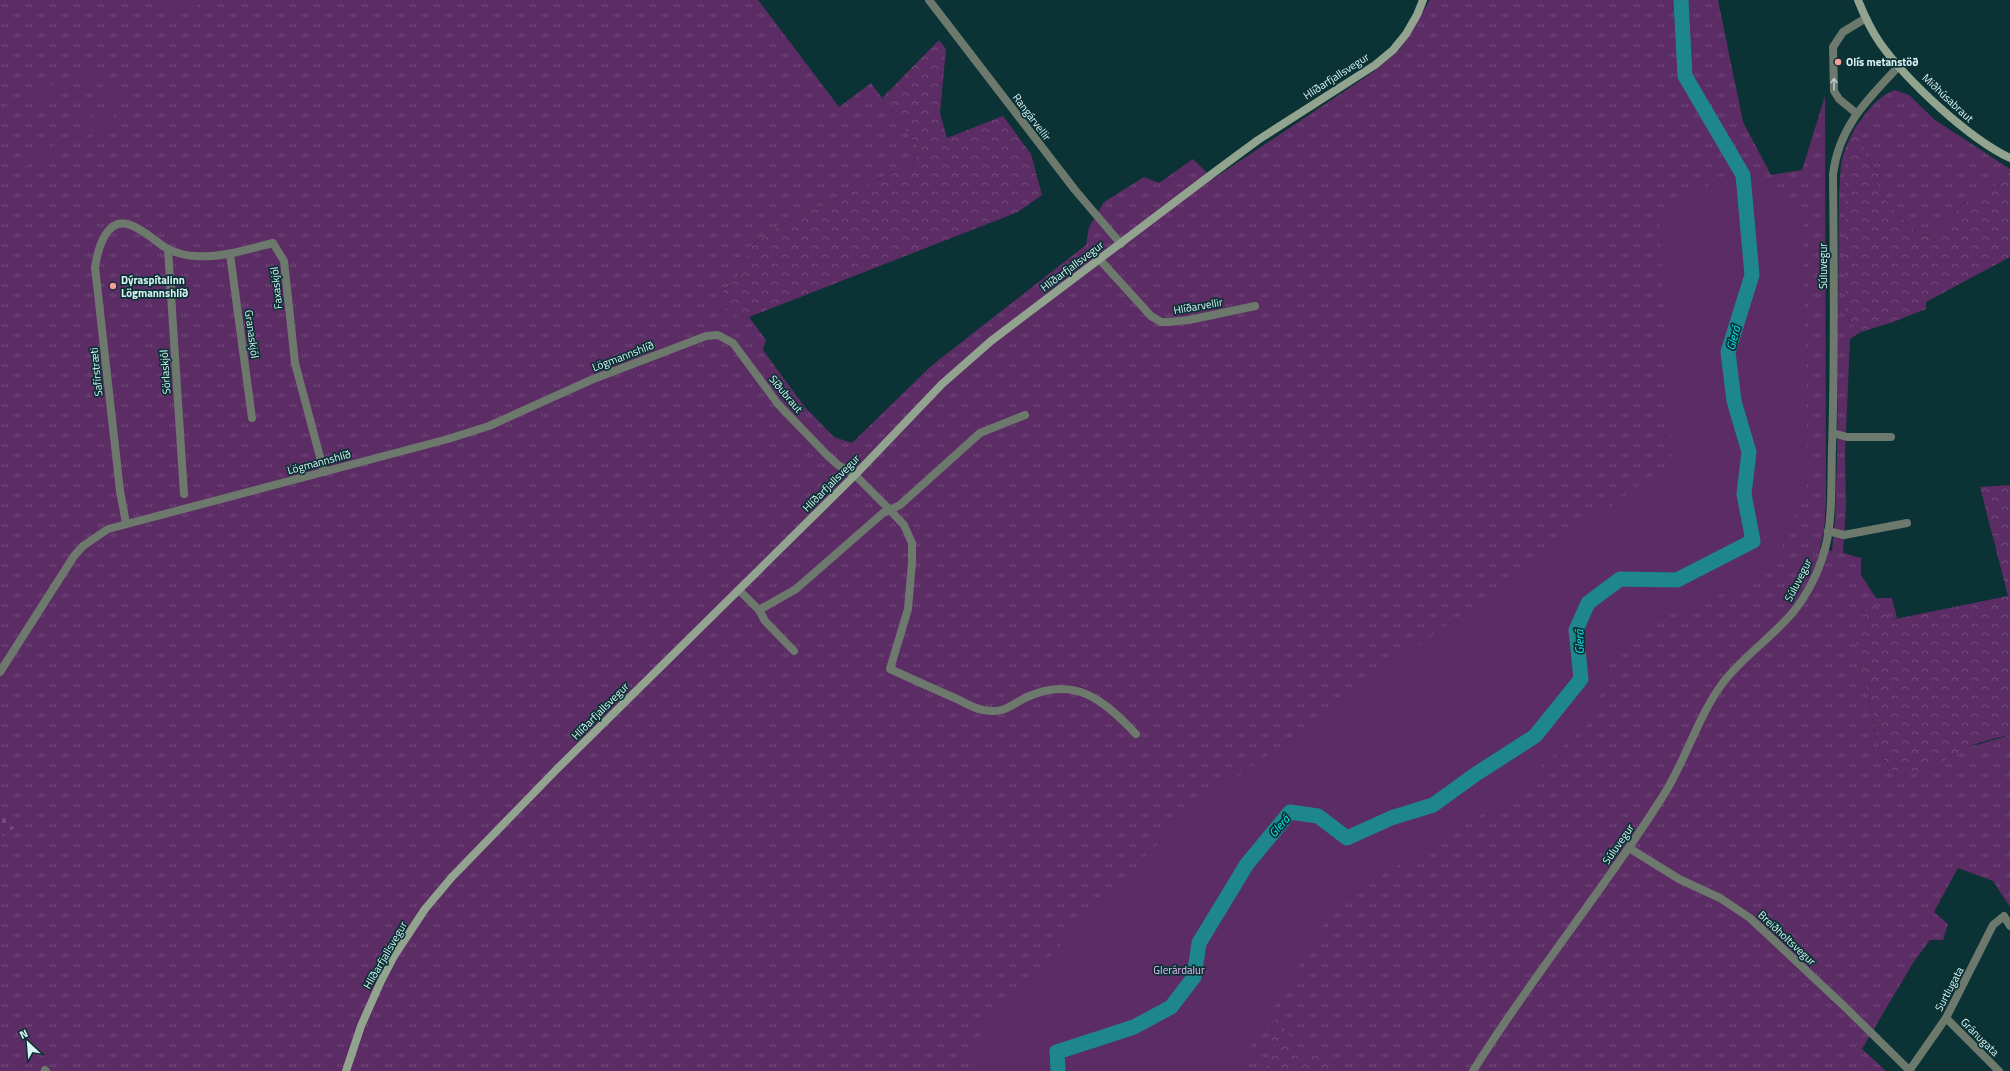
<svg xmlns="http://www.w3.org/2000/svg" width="2010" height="1071" viewBox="0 0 2010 1071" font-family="'Titillium Web',sans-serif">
  <defs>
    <pattern id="grass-tufts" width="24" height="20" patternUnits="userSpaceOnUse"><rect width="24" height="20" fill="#5c2c65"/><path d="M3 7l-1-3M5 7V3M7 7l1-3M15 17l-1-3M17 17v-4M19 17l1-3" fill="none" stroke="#734b7c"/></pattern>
    <pattern id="forest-crowns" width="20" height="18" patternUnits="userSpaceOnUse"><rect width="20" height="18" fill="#5c2c65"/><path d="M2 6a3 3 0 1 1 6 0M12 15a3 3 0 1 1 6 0" fill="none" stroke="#734b7c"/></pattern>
    <pattern id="cemetery-stones" width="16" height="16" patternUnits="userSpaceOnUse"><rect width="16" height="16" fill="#5c2c65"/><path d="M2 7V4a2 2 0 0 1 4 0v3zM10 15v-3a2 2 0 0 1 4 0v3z" fill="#734b7c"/></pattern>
  </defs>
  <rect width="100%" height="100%" fill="#0b3234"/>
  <g fill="url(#grass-tufts)">
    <path d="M0,0H758L839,107L871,83L919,148L911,171H895L776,228L750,247L736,280L724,290L739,316L749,317L766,340L763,350L804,406L834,437L852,443L931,366L1086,245L1089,227L1104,202L1144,177L1159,183L1193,159L1213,179L1373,72L1399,50L1430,0H1718L1743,122L1771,175L1802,170L1825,96L1826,501L1824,532L1820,548L1832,551L1835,520L1837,456L1839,196L1841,164L1845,149V312L1851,323L1861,332L1850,339L1845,453L1846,505L1843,553L1861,558V575L1876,598H1892L1897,618L1890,620L1862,608L1869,628L1856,656L1868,695L1882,757L1896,775L1925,771L1966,748L2010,735V907L1993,881L1958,868L1934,912L1948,924L1943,940H1930L1913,963L1862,1049L1886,1071H0Z"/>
    <path d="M1895,90L1909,95L1935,120L2010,169V175L2001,174L1994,188L1962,204L1936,235L1920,236L1889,205L1876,182L1880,176L1865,155L1861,129L1855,128C1866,113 1877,96 1895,90Z"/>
  </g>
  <g fill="url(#forest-crowns)">
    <path d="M939,40L946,49L940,113L947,138L1003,116L1031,154L1042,195L1018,212L749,317H739L720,306L724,290L736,280L750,247L776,228L895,171H911L919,148L882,98Z"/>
    <path d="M1855,128H1861L1865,155L1880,176L1877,183L1889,205L1920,236L1936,235L1962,204L1994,188L2001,174L2010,175V257L1926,302V309L1893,322L1861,332L1851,323L1845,312V149Z"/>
    <path d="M2010,485V735C1995,738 1978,742 1965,749C1940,761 1925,778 1896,775L1882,757L1868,695L1856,656V639L1869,628L1862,608L1870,603L1884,608L1890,620L2008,596L1980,487Z"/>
    <path d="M1277,1018L1300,1051L1316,1050L1337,1060L1334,1071H1264L1276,1049L1266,1027Z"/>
  </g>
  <path fill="url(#cemetery-stones)" d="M0,808L15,827L0,838Z"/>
  <g fill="#5c2c65" fill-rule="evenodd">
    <path d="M153,0H166L178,4L188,3L194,0H204C189,18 171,10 153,0Z"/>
    <path d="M83,71C117,70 131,109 102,128L8,175L0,176V168H6L79,134C85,126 88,118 85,108C74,71 21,108 0,118V109ZM91,79C106,83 117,99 108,114C104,121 96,124 90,128C94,108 87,94 68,87L81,80Z"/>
    <path d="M1726,174L1775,187L1803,222L1808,483L1782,547L1742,586L1641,625L1615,650L1593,719L1504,801L1337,902L1236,1071H967L984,1025L1189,812L1672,462L1659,217Z"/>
  </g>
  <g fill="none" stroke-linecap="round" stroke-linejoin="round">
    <path stroke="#1d878d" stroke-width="15" d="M1058,1071L1057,1052L1134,1027L1171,1007L1194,977L1199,943L1247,864L1290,812L1318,816L1347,838L1391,818L1433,805L1476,774L1535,736L1581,679L1576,630L1588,603L1620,579L1677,580L1753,541L1744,494L1749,452L1734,401L1728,352L1752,275L1743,175L1685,76L1681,0"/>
    <g stroke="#6d796c" stroke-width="8">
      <path d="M929,0L1075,190L1121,244"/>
      <path d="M1856,113L1839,99L1834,91L1833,47L1843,32L1866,18"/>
      <path d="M168,249L184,494"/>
      <path d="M230,254L252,418"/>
      <path d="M1100,260L1151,316L1161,322H1168L1189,320L1255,306"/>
      <path d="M1833,433L1847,437H1891"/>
      <path d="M126,523L120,491L95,267C98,248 107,214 133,226C145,231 155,241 166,248C173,252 187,256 195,256C221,258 249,249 273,243L284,261L295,363L324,472"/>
      <path d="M1828,531L1844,535L1907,523"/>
      <path d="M739,590L759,610L765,621L794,651"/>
      <path d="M759,610L796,589L883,513L890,510L904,525L912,543V562L908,609L890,669C912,679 934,689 957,699C968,704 978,711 991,711C1006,712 1014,703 1027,697C1075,675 1105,701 1136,734"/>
      <path d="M0,672L74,556L83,546L108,529L448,439L489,426L591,380L706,336L718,335L733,343L778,404L825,453L838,465L855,475L890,510L900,505L980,433L1025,415"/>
      <path d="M1629,848L1679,879L1720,898L1750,918L1845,1007L1910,1071"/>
      <path d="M1946,1018L1999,1071"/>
      <path d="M45,1070L46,1071"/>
      <path d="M1473,1071C1532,976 1604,890 1663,796C1686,760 1697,718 1722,684C1739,661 1763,644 1783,623C1803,604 1818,575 1825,549C1833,520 1831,478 1832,448C1835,357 1834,265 1833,174C1839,126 1868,99 1899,66"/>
      <path d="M1909,1071L1946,1018L1993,925L2004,916L2010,926"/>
    </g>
    <g stroke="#92a48f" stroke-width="8">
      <path d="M1858,0C1864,15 1871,30 1880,43C1907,81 1968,138 2010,158"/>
      <path d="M346,1071L361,1026L381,981L394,956L425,909L452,877L556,770L855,475L942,384L991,341L1216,171L1258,140L1375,65L1393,50L1406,34L1417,15L1423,0"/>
    </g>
  </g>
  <defs><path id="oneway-shaft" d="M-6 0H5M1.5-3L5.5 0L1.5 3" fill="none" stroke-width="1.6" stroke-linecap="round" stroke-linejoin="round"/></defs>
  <use stroke="#b4c8c5" href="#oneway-shaft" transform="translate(1834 84) rotate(-90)"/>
  <g fill="#f59b99" stroke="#0b3234" stroke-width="1.5">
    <circle cx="1838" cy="62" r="4"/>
    <circle cx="113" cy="286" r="4"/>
  </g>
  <g text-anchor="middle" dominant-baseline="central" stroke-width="3.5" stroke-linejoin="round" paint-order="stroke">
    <g font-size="11" font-weight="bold" fill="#daf3f5" stroke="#0b3234" text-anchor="start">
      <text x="1846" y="62">Olís metanstöð</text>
      <text x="121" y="280">Dýraspítalinn<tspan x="121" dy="13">Lögmannshlíð</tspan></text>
    </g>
    <g font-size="11" fill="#daf3f5" stroke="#0b3234">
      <text transform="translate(1336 76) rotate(-33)">Hlíðarfjallsvegur</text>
      <text transform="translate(1948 98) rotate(43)">Miðhúsabraut</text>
      <text transform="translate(1032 117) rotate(53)">Rangárvellir</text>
      <text transform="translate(1072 266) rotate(-37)">Hlíðarfjallsvegur</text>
      <text transform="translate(1823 266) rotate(-90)">Súluvegur</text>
      <text transform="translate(276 288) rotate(-96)">Faxaskjól</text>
      <text transform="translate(1198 306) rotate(-10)">Hlíðarvellir</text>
      <text transform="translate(252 334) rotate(82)">Granaskjól</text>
      <text transform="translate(623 356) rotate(-21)">Lögmannshlíð</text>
      <text transform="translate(96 372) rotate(-96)">Safírstræti</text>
      <text transform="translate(165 372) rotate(-94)">Sörlaskjól</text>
      <text transform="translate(786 394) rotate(50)">Síðubraut</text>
      <text transform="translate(319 462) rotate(-15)">Lögmannshlíð</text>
      <text transform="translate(831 483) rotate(-45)">Hlíðarfjallsvegur</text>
      <text transform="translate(1798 580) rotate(-63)">Súluvegur</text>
      <text transform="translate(600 711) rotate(-45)">Hlíðarfjallsvegur</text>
      <text transform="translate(1618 844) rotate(-55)">Súluvegur</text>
      <text transform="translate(1787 938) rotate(43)">Breiðholtsvegur</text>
      <text transform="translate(385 955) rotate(-60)">Hlíðarfjallsvegur</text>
      <text transform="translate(1949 989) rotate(-62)">Surtlugata</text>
      <text transform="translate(1980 1037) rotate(45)">Gránugata</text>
    </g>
    <g font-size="11" fill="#f4bbfe" stroke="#0b3234">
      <text x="1179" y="970">Glerárdalur</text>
    </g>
    <g font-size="12" font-style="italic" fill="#09eaf6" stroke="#0b3234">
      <text transform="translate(1733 338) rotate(-75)">Glerá</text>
      <text transform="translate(1579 642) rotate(-91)">Glerá</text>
      <text transform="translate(1279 826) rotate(-49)">Glerá</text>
    </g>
  </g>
  <g transform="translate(28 1043) rotate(334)" stroke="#0b3234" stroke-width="3" paint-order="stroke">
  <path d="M0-3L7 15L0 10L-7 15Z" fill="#daf3f5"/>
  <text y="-6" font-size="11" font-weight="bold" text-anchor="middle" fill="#daf3f5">N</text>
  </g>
</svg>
